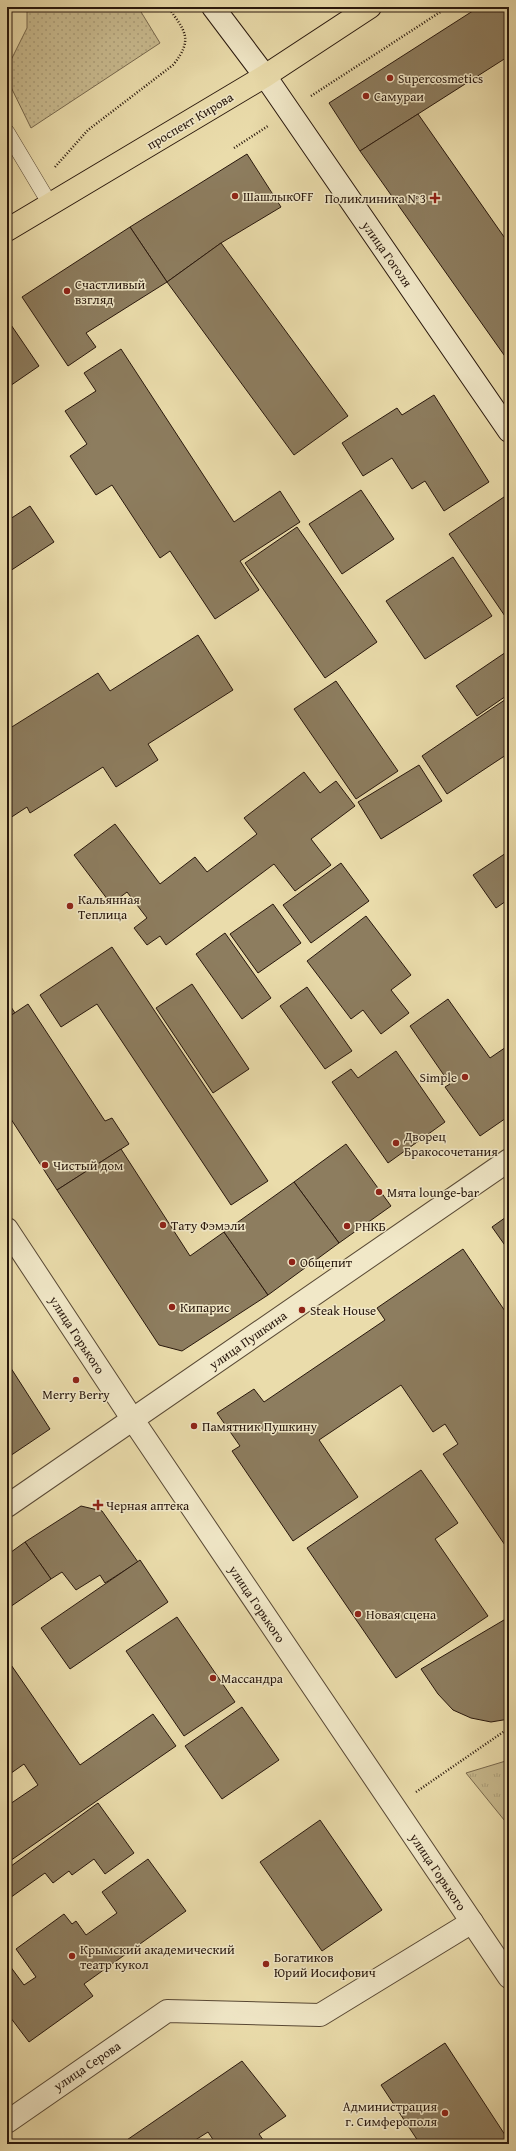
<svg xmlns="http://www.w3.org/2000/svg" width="516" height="2151" viewBox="0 0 516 2151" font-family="'Gentium Book Plus',serif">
  <defs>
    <pattern id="grass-dots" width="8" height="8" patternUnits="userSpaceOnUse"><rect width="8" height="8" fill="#c9bb90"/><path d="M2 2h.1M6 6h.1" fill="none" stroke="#ada07b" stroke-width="1.8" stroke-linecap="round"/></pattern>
    <pattern id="park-tufts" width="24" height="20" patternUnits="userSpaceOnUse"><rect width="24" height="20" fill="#c9bb90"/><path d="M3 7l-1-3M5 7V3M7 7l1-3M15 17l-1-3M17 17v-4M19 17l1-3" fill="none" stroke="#ada07b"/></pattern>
  </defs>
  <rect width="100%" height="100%" fill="#eadcab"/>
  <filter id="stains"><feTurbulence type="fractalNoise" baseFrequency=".005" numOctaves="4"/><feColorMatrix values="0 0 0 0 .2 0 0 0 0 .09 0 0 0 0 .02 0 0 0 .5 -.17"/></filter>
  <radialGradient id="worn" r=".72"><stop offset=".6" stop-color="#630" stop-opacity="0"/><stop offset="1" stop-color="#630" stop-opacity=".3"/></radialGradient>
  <path fill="url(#grass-dots)" stroke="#78694e" d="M27,7H138L160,43L31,128L7,79V68L27,28Z"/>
  <path fill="url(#park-tufts)" stroke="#78694e" d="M509,1760V1826L466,1773Z"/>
  <g fill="#8d7d5f" stroke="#28170c">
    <path d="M479,7H509V56L360,151L329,103Z"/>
    <path d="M418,114L509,244V362L360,151Z"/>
    <path d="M247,154L281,207L221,243L167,282L130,227Z"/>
    <path d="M130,227L167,282L86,333L96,347L68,366L22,297Z"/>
    <path d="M221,243L348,416L294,455L167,282Z"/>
    <path d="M7,319L39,366L7,388Z"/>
    <path d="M121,349L234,522L280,491L300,522L240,561L259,590L215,619L170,551L160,558L112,485L96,495L70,456L87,444L65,411L96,391L84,373Z"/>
    <path d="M434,395L489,482L444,511L425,481L412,489L392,458L363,476L342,443L397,408L402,415Z"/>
    <path d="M361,490L394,539L342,574L309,524Z"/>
    <path d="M504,497L509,505V622L449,534Z"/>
    <path d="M30,506L54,542L7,573V521Z"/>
    <path d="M297,527L377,642L325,678L245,563Z"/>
    <path d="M453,557L492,616L425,659L386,601Z"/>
    <path d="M198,635L233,690L148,744L158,760L116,787L103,767L30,813L27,807L7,820V730L98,673L110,691Z"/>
    <path d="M509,650V694L477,716L456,686Z"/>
    <path d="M336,681L398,771L356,799L294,709Z"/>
    <path d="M509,697V753L447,794L422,756Z"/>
    <path d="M419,765L442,801L381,839L358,802Z"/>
    <path d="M304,772L320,793L336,781L355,806L311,839L331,865L295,891L274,864L166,945L160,936L147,945L134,928L147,918L127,892L111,904L74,855L115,824L160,884L195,857L207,872L257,834L244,818Z"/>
    <path d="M509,851V899L496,908L473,875Z"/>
    <path d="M341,863L369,901L311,943L283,905Z"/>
    <path d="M273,904L301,943L258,973L230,934Z"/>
    <path d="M366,916L411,975L391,990L409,1013L381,1034L363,1010L351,1019L307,961Z"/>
    <path d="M225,933L271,998L242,1019L196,954Z"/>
    <path d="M112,947L268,1181L231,1205L97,1004L61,1027L40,995Z"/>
    <path d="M192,984L249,1069L213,1093L156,1008Z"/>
    <path d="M307,987L352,1051L325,1069L280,1006Z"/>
    <path d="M448,999L490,1058L509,1045V1116L480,1136L445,1087L450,1084L410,1026Z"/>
    <path d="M7,1001L15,1013L7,1018Z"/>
    <path d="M28,1004L105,1121L112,1118L129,1144L57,1190L7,1113V1018Z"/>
    <path d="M396,1051L445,1122L388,1163L332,1082L351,1069L358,1078Z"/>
    <path d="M346,1144L391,1206L339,1243L294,1182Z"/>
    <path d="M121,1149L190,1256L224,1232L268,1295L182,1351L159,1345L57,1190Z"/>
    <path d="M294,1182L339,1243L268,1295L224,1232Z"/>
    <path d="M509,1215V1251L492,1227Z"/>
    <path d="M463,1249L509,1317V1551L443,1454L458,1444L445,1424L433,1432L401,1385L319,1440L358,1497L293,1541L232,1451L240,1446L217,1413L254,1389L264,1402L385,1320L377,1308Z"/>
    <path d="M7,1362L50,1429L7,1458Z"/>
    <path d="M421,1470L458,1523L435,1539L488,1616L396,1678L307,1548Z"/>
    <path d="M81,1506L102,1511L138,1562L105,1583L100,1575L76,1590L62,1572L51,1579L25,1542Z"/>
    <path d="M25,1542L51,1579L7,1609V1555Z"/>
    <path d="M140,1560L168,1602L70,1669L41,1628Z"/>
    <path d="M177,1617L235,1702L184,1736L126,1651Z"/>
    <path d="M509,1617V1719L491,1722L471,1718L453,1710L438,1694L421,1669Z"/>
    <path d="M7,1659L80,1765L153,1714L176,1746L7,1863V1806L38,1785L24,1764L7,1776Z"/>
    <path d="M242,1707L279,1760L222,1799L185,1746Z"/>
    <path d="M98,1803L134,1853L105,1874L94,1859L72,1875L69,1871L53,1883L45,1873L7,1900V1869Z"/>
    <path d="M320,1820L382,1910L322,1951L260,1862Z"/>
    <path d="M148,1859L186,1911L84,1984L93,1996L29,2042L7,2013V1962L24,1985L36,1977L16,1949L64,1914L72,1924L76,1921L86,1935L117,1913L102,1892Z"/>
    <path d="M445,2043L509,2141V2144H420L381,2085Z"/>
    <path d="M242,2061L286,2116L259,2134L266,2144H216L208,2132L189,2144H121Z"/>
  </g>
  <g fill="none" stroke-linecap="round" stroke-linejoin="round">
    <defs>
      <path id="lane" d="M7,132L50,204"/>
      <g id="street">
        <path d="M7,1229L133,1420L509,1977"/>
        <path d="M7,1506L509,1160"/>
        <path d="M7,2122L167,2011L320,2015L472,1922"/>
      </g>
      <path id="secondary" d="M213,7L265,76L509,431"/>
      <path id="primary" d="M7,230L265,76L370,7"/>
    </defs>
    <use href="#lane" stroke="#584834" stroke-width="16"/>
    <use href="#street" stroke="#584834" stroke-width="24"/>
    <use href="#secondary" stroke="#28170c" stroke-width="24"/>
    <use href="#primary" stroke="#28170c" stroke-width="24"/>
    <g stroke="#28170c" stroke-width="2.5" stroke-dasharray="1 2" stroke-linecap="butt">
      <path d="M311,96L448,7"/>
      <path d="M234,148L268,126"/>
      <path d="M55,167L88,130L173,65C194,39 185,31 168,7"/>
      <path d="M416,1792L509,1728"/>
    </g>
    <use href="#lane" stroke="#f1e8c8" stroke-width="15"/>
    <use href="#street" stroke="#f1e8c8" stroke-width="22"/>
    <use href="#secondary" stroke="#f1e8c8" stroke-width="22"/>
    <use href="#primary" stroke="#eadcab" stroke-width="22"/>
  </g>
  <g fill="#8f2418" stroke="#f1e8c8" stroke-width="1.5">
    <circle cx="390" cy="78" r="4"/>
    <circle cx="366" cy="96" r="4"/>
    <circle cx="235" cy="196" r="4"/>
    <path d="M433 192h4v4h4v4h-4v4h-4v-4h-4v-4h4z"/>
    <circle cx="67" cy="291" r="4"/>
    <circle cx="70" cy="906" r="4"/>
    <circle cx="465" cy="1077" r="4"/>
    <circle cx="396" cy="1143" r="4"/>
    <circle cx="45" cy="1165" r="4"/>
    <circle cx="379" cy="1192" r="4"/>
    <circle cx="163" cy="1225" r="4"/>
    <circle cx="347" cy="1226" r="4"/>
    <circle cx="292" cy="1262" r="4"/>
    <circle cx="172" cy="1307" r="4"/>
    <circle cx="302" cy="1310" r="4"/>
    <circle cx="76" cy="1380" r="4"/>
    <circle cx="194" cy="1426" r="4"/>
    <path d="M96 1499h4v4h4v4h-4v4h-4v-4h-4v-4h4z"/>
    <circle cx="358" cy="1614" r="4"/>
    <circle cx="213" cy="1678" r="4"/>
    <circle cx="72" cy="1956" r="4"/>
    <circle cx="266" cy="1964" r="4"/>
    <circle cx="445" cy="2113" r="4"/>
  </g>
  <g text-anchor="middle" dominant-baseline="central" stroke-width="3" stroke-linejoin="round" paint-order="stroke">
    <g font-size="13" fill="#28170c" stroke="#f1e8c8" text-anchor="start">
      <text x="398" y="78">Supercosmetics</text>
      <text x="374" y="96">Самураи</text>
      <text x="243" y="196">ШашлыкOFF</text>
      <text x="426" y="198" text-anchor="end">Поликлиника №3</text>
      <text x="75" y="284">Счастливый<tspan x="75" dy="15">взгляд</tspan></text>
      <text x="78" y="899">Кальянная<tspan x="78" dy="15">Теплица</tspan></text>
      <text x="457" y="1077" text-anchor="end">Simple</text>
      <text x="404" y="1136">Дворец<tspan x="404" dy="15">Бракосочетания</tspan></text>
      <text x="53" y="1165">Чистый дом</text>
      <text x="387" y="1192">Мята lounge-bar</text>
      <text x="171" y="1225">Тату Фэмэли</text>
      <text x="355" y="1226">РНКБ</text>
      <text x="300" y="1262">Общепит</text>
      <text x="180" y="1307">Кипарис</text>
      <text x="310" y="1310">Steak House</text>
      <text x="76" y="1394" text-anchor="middle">Merry Berry</text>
      <text x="202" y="1426">Памятник Пушкину</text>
      <text x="106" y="1505">Черная аптека</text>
      <text x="366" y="1614">Новая сцена</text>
      <text x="221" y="1678">Массандра</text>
      <text x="80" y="1949">Крымский академический<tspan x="80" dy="15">театр кукол</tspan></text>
      <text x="274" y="1957">Богатиков<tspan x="274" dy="15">Юрий Иосифович</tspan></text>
      <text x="437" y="2106" text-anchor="end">Администрация<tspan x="437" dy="15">г. Симферополя</tspan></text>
    </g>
    <g font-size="13" fill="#28170c" stroke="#f1e8c8">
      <text transform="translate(190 121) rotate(-31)">проспект Кирова</text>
      <text transform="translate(387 254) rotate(55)">улица Гоголя</text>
      <text transform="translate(77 1335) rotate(57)">улица Горького</text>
      <text transform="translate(248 1340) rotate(-35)">улица Пушкина</text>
      <text transform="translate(257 1604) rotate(56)">улица Горького</text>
      <text transform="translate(438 1872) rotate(56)">улица Горького</text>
      <text transform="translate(87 2066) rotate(-34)">улица Серова</text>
    </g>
  </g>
  <rect width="516" height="2151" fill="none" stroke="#eadcab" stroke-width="24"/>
  <rect x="8" y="8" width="500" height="2135" fill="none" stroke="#28170c" stroke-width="2"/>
  <rect x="12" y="12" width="492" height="2127" fill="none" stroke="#28170c"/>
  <rect width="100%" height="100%" filter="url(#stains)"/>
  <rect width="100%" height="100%" fill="url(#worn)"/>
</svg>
